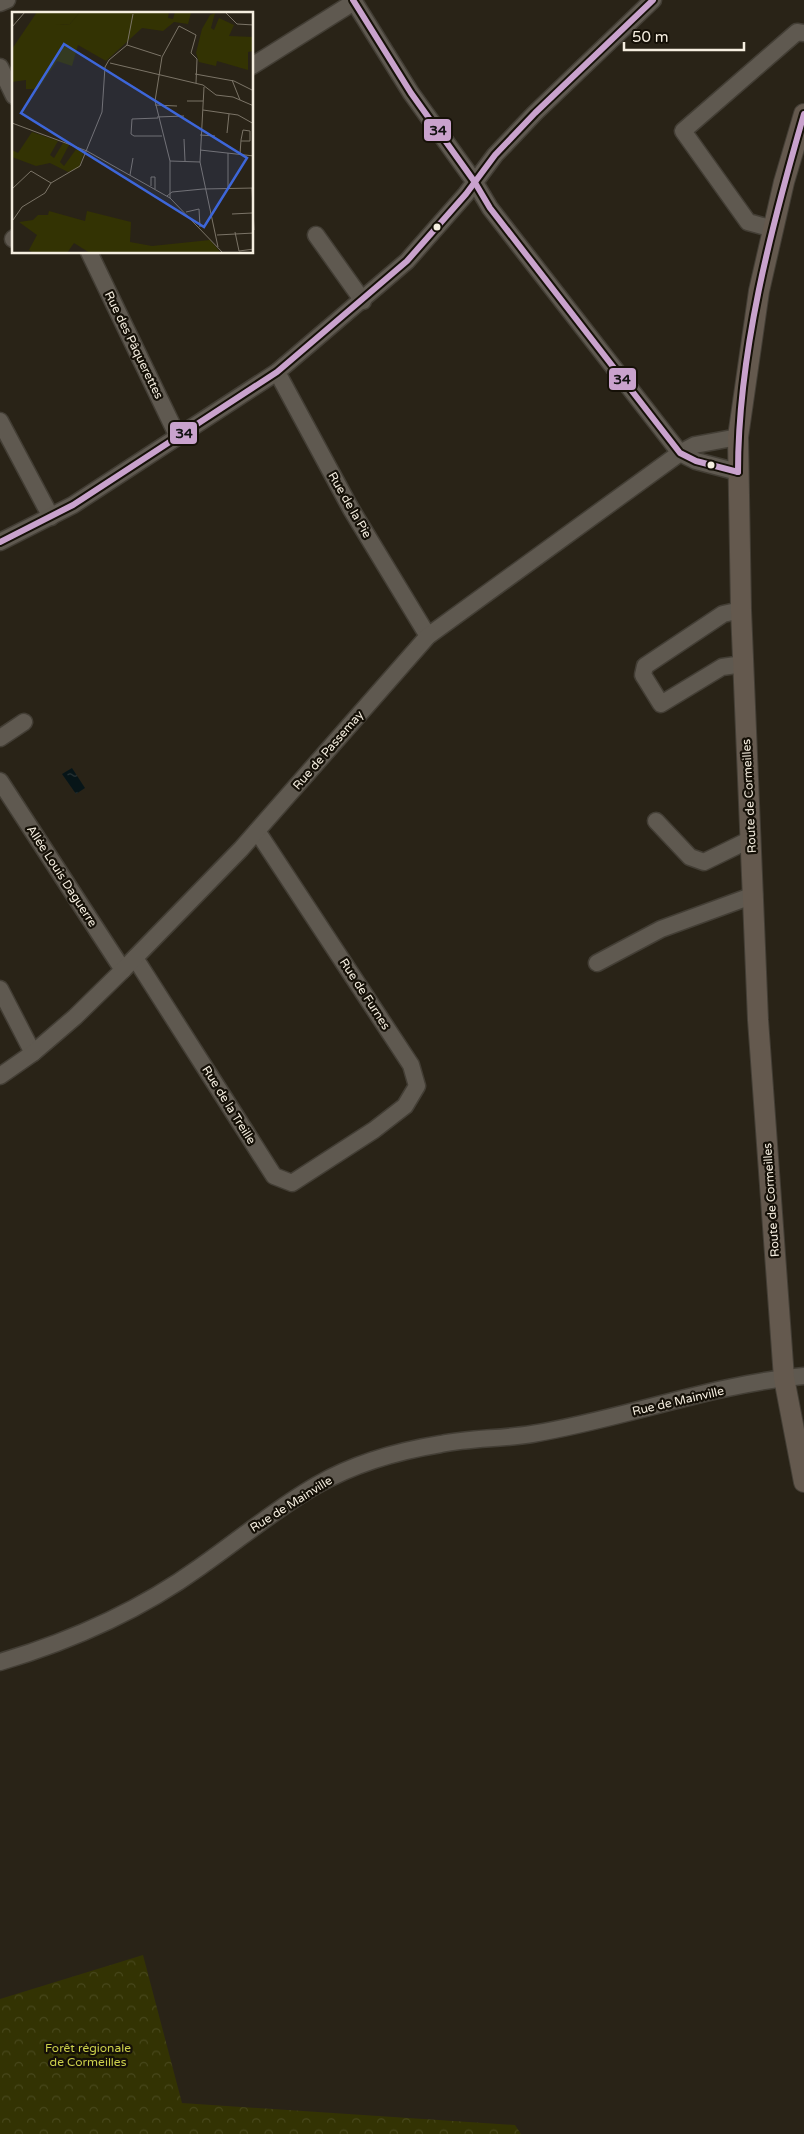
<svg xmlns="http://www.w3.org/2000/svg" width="804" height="2134" viewBox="0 0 804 2134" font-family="'Varela Round',sans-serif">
  <defs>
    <pattern id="forest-crowns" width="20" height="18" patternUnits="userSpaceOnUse" patternTransform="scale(1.25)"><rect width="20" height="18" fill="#333303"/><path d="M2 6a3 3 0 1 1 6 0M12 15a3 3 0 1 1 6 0" fill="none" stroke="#47471b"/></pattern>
    <pattern id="water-ripples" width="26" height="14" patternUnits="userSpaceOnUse" patternTransform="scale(1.25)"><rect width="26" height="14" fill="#071518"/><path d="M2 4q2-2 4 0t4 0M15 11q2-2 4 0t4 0" fill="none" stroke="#2c3739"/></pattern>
  </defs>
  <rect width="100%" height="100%" fill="#292317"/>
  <path fill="url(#forest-crowns)" d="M143,1955L182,2103L515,2125L521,2134H0V1999Z"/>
  <path fill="url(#water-ripples)" d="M72,768L85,788L76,794L62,774Z"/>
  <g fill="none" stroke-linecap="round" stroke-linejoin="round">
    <defs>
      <g id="minor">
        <path d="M353,0L411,93L474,181L490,208L680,453L696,461L738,472"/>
        <path d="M0,3L7,0"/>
        <path d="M252,66L354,2"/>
        <path d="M0,67L14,96"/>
        <path d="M773,229L748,222L683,131L797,32L804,33"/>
        <path d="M316,235L363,301"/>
        <path d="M13,239L14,238"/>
        <path d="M89,252L178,437"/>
        <path d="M277,372L351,509L428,636"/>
        <path d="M0,421L51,517"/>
        <path d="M0,542L73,505L277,372L407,261L466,194L495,155L535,113L653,0"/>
        <path d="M741,610L723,614L645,666L643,675L661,704L722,667L743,664"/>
        <path d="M0,738L24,722"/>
        <path d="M0,781L123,970"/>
        <path d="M656,821L690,857L704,862L751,839"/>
        <path d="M135,958L274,1176L292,1183L374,1130L405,1106L417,1086L411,1065L257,831"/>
        <path d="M597,963L661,929L754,895"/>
        <path d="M0,989L33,1053"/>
        <path d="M0,1076L33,1053L75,1017L123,970L241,849L428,636L680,453L695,445L738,437"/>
        <path d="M0,1662C71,1641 139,1611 200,1567C239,1540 275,1509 317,1485C355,1463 398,1451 441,1444C471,1438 501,1439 532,1434C623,1419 712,1384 804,1376"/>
      </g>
      <path id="major" d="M804,114L784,182L759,291L738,437L741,610L758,1020L784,1378L804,1482"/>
    </defs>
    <use href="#minor" stroke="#433e35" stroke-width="19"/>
    <use href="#major" stroke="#433e35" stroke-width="22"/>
    <use href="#minor" stroke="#5f5950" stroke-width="16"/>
    <use href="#major" stroke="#64594e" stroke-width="20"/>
    <defs>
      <g id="bus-1">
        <path d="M353,0L411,93L474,181L490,208L680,453L696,461L738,472"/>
        <path d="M738,472C738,353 771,228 804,114"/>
        <path d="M0,542L73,505L277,372L407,261L466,194L495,155L535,113L653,0"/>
      </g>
    </defs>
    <use href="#bus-1" stroke="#151007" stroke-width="10"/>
    <use href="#bus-1" stroke="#c9a2cd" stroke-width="6"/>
  </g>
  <g fill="#f5eee0" stroke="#151007" stroke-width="2">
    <circle cx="437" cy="227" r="4.5"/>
    <circle cx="711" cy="465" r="4.5"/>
  </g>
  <g text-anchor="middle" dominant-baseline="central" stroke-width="4.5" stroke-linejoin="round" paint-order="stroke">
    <g font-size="12" fill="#f5eee0" stroke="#151007">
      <text transform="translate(134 345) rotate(64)">Rue des Pâquerettes</text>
      <text transform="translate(350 505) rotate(60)">Rue de la Pie</text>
      <text transform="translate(328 750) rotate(-49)">Rue de Passemay</text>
      <text transform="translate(749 796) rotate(-93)">Route de Cormeilles</text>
      <text transform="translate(62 876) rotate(57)">Allée Louis Daguerre</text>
      <text transform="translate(365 994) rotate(57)">Rue de Furnes</text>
      <text transform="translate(229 1105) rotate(58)">Rue de la Treille</text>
      <text transform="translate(771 1200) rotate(-94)">Route de Cormeilles</text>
      <text transform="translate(678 1401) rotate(-13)">Rue de Mainville</text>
      <text transform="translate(291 1504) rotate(-32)">Rue de Mainville</text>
    </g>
    <g font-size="12" fill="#ccd04b" stroke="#151007">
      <text x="88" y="2048">Forêt régionale<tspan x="88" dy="14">de Cormeilles</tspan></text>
    </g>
  </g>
  <g transform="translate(12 12)">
    <rect width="241" height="241" fill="#292317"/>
    <path d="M43,0H68L58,12L48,13H43ZM20,120L46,129L38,143L42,146L51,131L57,133L48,150L52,154L65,136L72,139L67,156L56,160L38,151L24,154L0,145V138L6,141ZM37,199L73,209L75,199L119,210L118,230L140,234L198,228L209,241H78L62,231L55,241H21L17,238L25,223L7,210L21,208L26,203H36Z" fill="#333303"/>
    <path d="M25,0H43V12L48,13L58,12L68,0H157L156,6L161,7L163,0L179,1L176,12L162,10L151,19L130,16L94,49L66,33L60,54L45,49L26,77H14V68L0,70V37ZM203,1L199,16L202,18L207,6L222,13L217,24L241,25V39L236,40V58L205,49L204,54L187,50L184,41L190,17L198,3Z" fill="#333303"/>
    <path fill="none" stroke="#7b7467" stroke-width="1" d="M213,0L225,12L242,13M0,15L13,0M115,33L149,44M98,51L191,73L204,83L221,85L242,94M183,62L222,69L242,79M220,68L228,88M192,75L188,150L206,235M175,89H191M143,93L165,94M191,98L226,103L242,112M145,105L172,104M146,106L120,107L119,122L122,124H150M0,111L75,139L158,186L211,241M215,121L217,102M188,123L203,124M172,127L173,149M188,138L242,144M216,141V176M228,142L229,128L231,118L238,119V129H229M158,149L188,150M118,163L121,146M139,174V165H143V177M240,176L242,218M0,177L19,159L39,171M155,184L160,180L191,177L242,176M158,186V149L143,89L150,45L167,14L184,23L179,41L185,47L184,71M174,200L187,197L188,215M220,202L240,201M1,208L10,195L33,181L39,171L68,154L90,100L93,55L97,48L115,33L121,2M223,220L227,239L242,237M205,223L242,221"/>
    <path fill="#3d66d9" fill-opacity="0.15" stroke="#3d66d9" stroke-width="2.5" d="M52,32L235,146L192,215L9,101Z"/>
    <rect width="241" height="241" fill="none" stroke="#f5eee0" stroke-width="2.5"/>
  </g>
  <g stroke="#151007" stroke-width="2">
    <rect x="423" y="118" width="29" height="24" rx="5" fill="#c9a2cd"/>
    <rect x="608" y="367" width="29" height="24" rx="5" fill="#c9a2cd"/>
    <rect x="169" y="421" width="29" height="24" rx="5" fill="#c9a2cd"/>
  </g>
  <g font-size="14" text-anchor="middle" font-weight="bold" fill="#111">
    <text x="438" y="135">34</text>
    <text x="622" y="384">34</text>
    <text x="184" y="438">34</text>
  </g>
  <path d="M624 42v8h120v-8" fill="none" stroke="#f5eee0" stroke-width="2.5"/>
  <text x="632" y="42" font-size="15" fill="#f5eee0" stroke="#151007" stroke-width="4" paint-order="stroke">50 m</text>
</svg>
